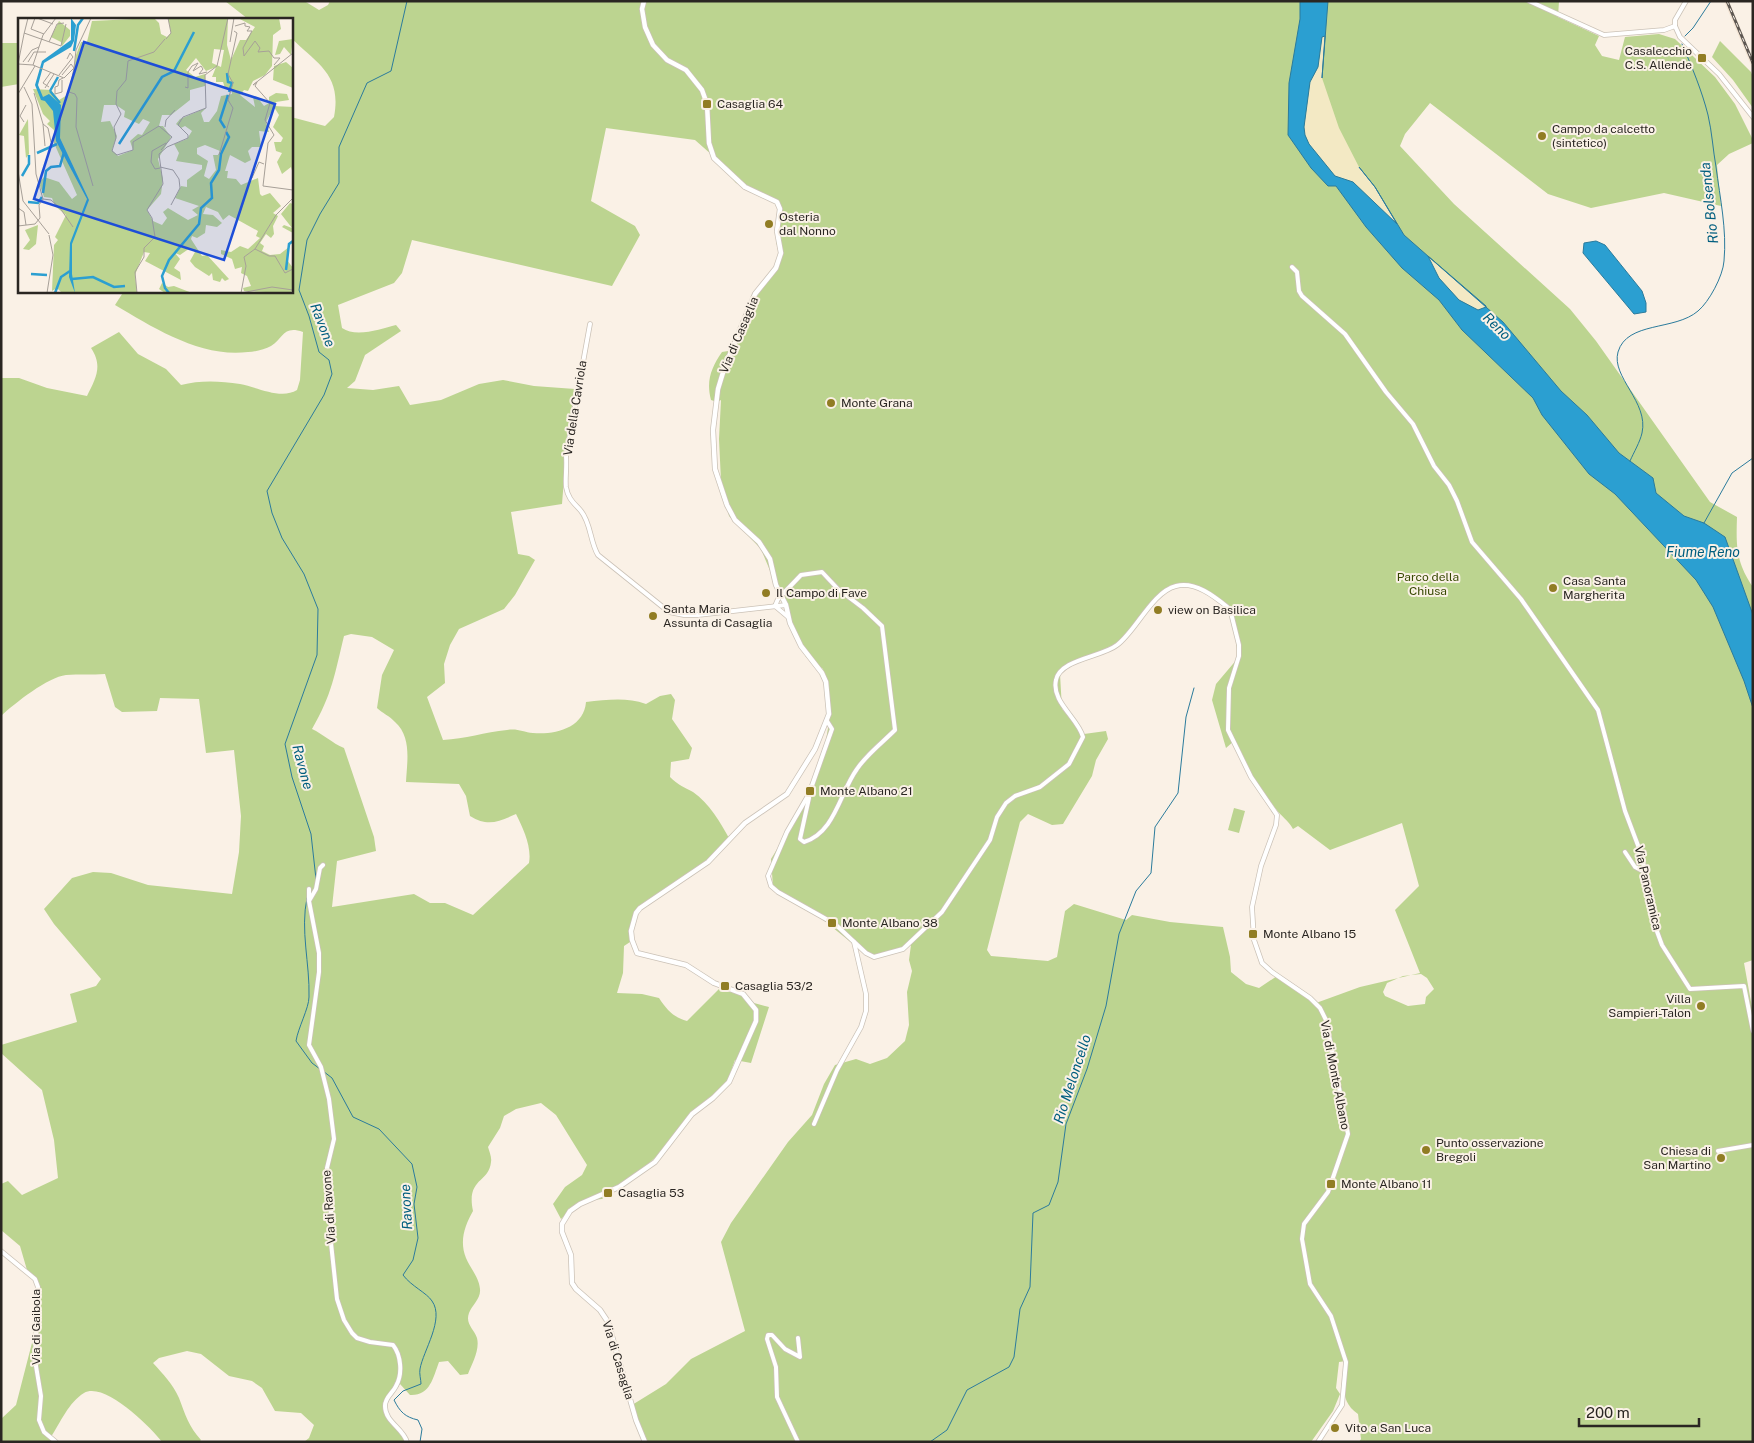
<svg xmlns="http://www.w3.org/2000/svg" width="1754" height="1443" viewBox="0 0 1754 1443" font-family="'Public Sans',sans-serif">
  <rect width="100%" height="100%" fill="#faf1e6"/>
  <path fill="#f3e4d3" d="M1724,1H1729L1753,59V70Z"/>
  <g fill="#bcd490" fill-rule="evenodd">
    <path d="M225,1L306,2L319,10L328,5L330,1H1559L1558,17L1599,36L1595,45L1602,56L1619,60L1625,37L1659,34L1675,39L1715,77L1735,104L1753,140V143L1729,154L1717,165L1721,206L1664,193L1591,208L1548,194L1430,103L1405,134L1400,146L1454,204L1570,309L1596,341L1710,502L1737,517C1736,546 1736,562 1753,587V960L1744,963L1753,1013V1441L1359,1442L1361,1439L1358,1414C1339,1401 1344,1383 1346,1361L1339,1362L1336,1388L1340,1394L1333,1411L1311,1442H645L632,1405L666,1384L691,1359L745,1331L721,1242L731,1223L788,1142L812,1115L824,1084L835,1065L856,1059L870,1064L887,1058L905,1041L909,1025L907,992L912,971L909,960L911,945L878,957L875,955L869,957L816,914L773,887L771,859L798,815L823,758L829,722L823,669L806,657L761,549L729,516L721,481L719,439L721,400L717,402L711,400C706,381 711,368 722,352L734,350L742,321L780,258L776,241L782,208L776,200L736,183L712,155L695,140L606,128L591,201L635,226L640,235L612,286L412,240L402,273L394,283L338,305L342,328C356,338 381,329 396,325L401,331L365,355L355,381L347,388L373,390L399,386L410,405L441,400L479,384L503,380L534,386L575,389L568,428L562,504L511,512L518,554L529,556L535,560L515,595L504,609L459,629L450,645L444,664L445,683L427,697L443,740C465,739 485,732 507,730C517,728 523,732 533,733C555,735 584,728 586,702C607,700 626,697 646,704L660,696L671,694L675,700L672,719L692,748L689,759L671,762L670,777C678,785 684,787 693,792C709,803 721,823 730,840L692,876L648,903L637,913L633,925V940L624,946L623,973L617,993L642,994L659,998C667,1010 673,1017 687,1021L721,987L744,993L754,1003L769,1007L751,1063L735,1060L726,1085L695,1109L661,1152L645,1167L602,1199L590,1200L572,1209L561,1219L553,1204L565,1187L582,1175L587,1165L556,1115L541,1103L516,1109L504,1116L500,1128L488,1147C489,1151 492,1157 491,1162C489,1183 466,1178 473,1211C465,1225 459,1241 466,1258C470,1268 479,1277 480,1289C481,1299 472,1305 469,1313C465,1324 474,1329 477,1338C480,1350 472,1364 468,1374L460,1375L448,1361L439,1362C433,1378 430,1396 410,1395L400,1384L385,1400L384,1409L406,1442H304L309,1438L314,1425L301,1413L275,1411L262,1388L252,1381L229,1376L201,1354L187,1351L159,1358L153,1363C163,1374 173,1384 179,1398C185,1414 189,1427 201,1440L199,1442H162C150,1426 104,1381 84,1393C69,1402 60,1423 51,1437L57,1442H1V1419L16,1405L33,1339L39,1294L37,1279L27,1270L20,1246L1,1230V1184L8,1181L22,1195L58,1178L54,1140L42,1090L1,1053V1045L77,1022L70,994L96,986L101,979L54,924L44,909L72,878L93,872L111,873L148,885L232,894L239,852L241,816L234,750L206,753L199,699L160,698L157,711L122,712L115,707L105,674C92,675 79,674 66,675C48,677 15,703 1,716V378H19L47,388L87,396C96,378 103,366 91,348L119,332L138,354L166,369L181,385C200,380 220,381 240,384C257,387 281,400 297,390L300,380L303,332C283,325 284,338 271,346C265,349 255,352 248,352C201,358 154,328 115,305L124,291H291V117L325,126L334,117C342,75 318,64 291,38V19H248ZM1185,584L1211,595L1233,613L1238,658L1216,684L1212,700L1226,748L1234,741C1245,764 1258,787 1275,808C1281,816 1288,820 1293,829L1298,826L1330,850L1402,823L1419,886L1395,910L1420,973L1360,987L1316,1003L1277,976L1259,988L1246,984L1231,972L1230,957L1223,927L1170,922L1132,915L1126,920L1074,904L1065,911L1057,957L1048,961L991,956L987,950L1020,822L1028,814L1052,825L1063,824L1092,776L1096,760L1108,739L1106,731L1084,734L1080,743L1081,729L1062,709L1060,674L1081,658L1117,648L1169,587ZM351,634L372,637L394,650L382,675L377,708C382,713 390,716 395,722C412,737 407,762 406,782L459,784L466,796L470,816C488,827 498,822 516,814C523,828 532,847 529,863L473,915L445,903H430L414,894L332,907L337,861L376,851L374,837L344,748C332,743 323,734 312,729C332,695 335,673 344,636ZM1421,974L1427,978L1434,989L1426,997L1425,1004L1408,1006L1385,996L1383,992L1387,983L1403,976Z"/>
    <path d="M1720,41L1751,72L1753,77V108L1733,80L1712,57Z"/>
    <path d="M1,43H19V84L1,87Z"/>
    <path d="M1234,808L1245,811L1239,833L1228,830Z"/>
  </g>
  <g fill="#f3e9c4">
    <path d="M1325,35L1322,78L1339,128L1359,167L1375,187L1399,227L1353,182L1335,176L1309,144L1305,135L1304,127L1310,82L1318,67L1322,37Z"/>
    <path d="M1426,255L1486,307L1478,310L1459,300L1439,278Z"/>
  </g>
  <g fill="#2b9fd1" stroke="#2b7b9c" fill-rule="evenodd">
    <path d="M1300,1H1328L1322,78L1325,36L1322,37L1318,67L1310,82L1304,127L1305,135L1309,144L1335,176L1353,182L1397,224L1375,187L1359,167L1375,187L1404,235L1503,322L1561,391L1587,415L1619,453L1653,478L1656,493L1684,516L1704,523L1725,537L1753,615V708L1744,681L1713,607L1696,580L1615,494L1589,474L1542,415L1533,398L1462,330L1439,300L1402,268L1366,227L1336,186H1328L1311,168L1288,135L1289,83L1300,19ZM1428,256L1486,306V307L1478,310L1459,300L1439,278Z"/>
    <path d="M1596,241L1605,245L1642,291L1646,303V312L1634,314L1583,253L1584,243Z"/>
  </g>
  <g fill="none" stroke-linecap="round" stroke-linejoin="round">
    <g stroke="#2b7b9c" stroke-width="1">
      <path d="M1685,36L1693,28L1711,1"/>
      <path d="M1630,461C1634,452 1640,442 1642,433C1649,402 1611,377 1618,352C1627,321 1675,331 1698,311C1709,302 1723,276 1724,261C1727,230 1720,198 1716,167C1713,150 1712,132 1708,115C1702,91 1692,67 1682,44"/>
      <path d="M1704,523L1732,473L1753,458"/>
      <path d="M316,879L311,834L292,777L285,744L317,655L318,609L304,574L282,538L272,513L267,491L324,395L332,374L329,360L319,352L309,316L299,290L307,240L320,214L339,183V147L367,83L391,71L407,1"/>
      <path d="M307,898C300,930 310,964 309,997C309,1008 298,1028 296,1041L312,1063L320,1069"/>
      <path d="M323,1071L332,1078L353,1117L379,1129L412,1164L417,1187L414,1204L418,1238L413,1260L403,1275C411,1286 427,1293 432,1301C445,1319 423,1351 420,1369C419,1373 421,1380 421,1384L403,1391L394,1400C400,1412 405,1417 418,1420L422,1429L420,1442"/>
      <path d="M930,1442L947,1430L967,1390L1009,1367L1014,1357L1020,1309L1030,1287L1033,1213L1049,1205L1058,1182L1066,1124L1087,1069L1106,1006L1119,934L1136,891L1151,873L1155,827L1178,793L1186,717L1194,688"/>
    </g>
    <defs>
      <g id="minor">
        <path d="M1529,1L1604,35L1664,30L1675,26"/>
        <path d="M1686,1L1675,20V26L1680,37L1719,74L1753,117"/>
        <path d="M1292,267L1297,272L1299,291L1302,296L1345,334L1386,392L1413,424L1434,466L1449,485L1457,501L1472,542L1521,599L1598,710L1625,811L1642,856L1655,926L1662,945L1690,989L1744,986L1753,1031"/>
        <path d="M590,324L566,456C567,466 565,480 566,487C568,499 574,503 581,511C591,523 590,542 598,555L669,612L684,615H698L786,605"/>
        <path d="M775,606L778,599L801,575L822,572L838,589L863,608L882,626L895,730C882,743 867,754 857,769C840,792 835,833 804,842L800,839L809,798"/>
        <path d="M775,606L788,617"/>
        <path d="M827,721L832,729L809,794L787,832L768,876L771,886L778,892L835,924L866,953L874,957L903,949L942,912L990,840L997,817L1006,803L1015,796L1040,787L1069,764L1083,737C1078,718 1051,702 1056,680C1060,659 1102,657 1117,645C1136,631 1152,592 1176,586C1196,581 1215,597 1230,609L1239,645V656L1229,688L1228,730L1251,777L1277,815L1276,825L1261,866L1252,907L1254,940L1262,963L1272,972L1310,998L1320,1008L1326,1020L1348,1134L1328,1192L1304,1224L1302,1239L1310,1284L1331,1316L1346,1362L1342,1405L1318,1442"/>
        <path d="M1625,852L1635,867L1645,872"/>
        <path d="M323,865L320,868L316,889L309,901L319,953V972L309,1045L321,1067L329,1099L334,1139L327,1168L331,1196V1243L337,1299L344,1320L352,1333L357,1338L370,1342L393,1345C401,1355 403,1374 396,1386C393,1393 385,1397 385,1406C385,1422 403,1428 407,1442"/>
        <path d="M309,889V899"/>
        <path d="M814,1124L837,1070L861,1027L866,1011V994L854,942"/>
        <path d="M1718,1151L1753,1145"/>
        <path d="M1,1251L35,1279L38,1287L35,1360L41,1396L39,1420L44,1432L56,1442"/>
        <path d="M798,1442L777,1397L776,1367L767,1339L768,1335H772L785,1349L800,1357L798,1338"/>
      </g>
      <path id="tertiary" d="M644,1L642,9L645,27L653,45L667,60L686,70L702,90L707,104L709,143L714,158L745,187L777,202L780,209L777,231L781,253L776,268L755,294L725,366L718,389L713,430L715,469L727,505L735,520L759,542L770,559L776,585L786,605L790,623L801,646L822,673L826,682L829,714L815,749L787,794L745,823L708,862L640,908L636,913L631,931L632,940L637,953L686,965L714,983L743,994L756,1010V1021L729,1082L713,1098L692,1114L655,1162L619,1187L580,1204L570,1211L562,1224V1232L571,1255L572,1283L576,1289L600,1310L608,1322L636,1420L645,1442"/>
    </defs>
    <use href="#minor" stroke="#cbc2b7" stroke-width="5.5"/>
    <use href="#tertiary" stroke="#cbc2b7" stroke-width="6"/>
    <use href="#minor" stroke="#fff" stroke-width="4"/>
    <use href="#tertiary" stroke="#fff" stroke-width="4.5"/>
    <defs>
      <path id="rail" d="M1727,1L1753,63"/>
    </defs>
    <use href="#rail" stroke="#5d5752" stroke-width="3"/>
    <use href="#rail" stroke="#faf1e6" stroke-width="1" stroke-dasharray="4" stroke-linecap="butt"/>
  </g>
  <g fill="#917d24" stroke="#faf1e6" stroke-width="2">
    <rect x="1697" y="53" width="10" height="10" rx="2.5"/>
    <rect x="702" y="99" width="10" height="10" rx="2.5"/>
    <circle cx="1542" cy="136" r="5"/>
    <circle cx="769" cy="224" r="5"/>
    <circle cx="831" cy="403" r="5"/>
    <circle cx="1553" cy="588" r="5"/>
    <circle cx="766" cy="593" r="5"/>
    <circle cx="1158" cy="610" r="5"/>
    <circle cx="653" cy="616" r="5"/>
    <rect x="805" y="786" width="10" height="10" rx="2.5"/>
    <rect x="827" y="918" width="10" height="10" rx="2.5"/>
    <rect x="1248" y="929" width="10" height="10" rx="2.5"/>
    <rect x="720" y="981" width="10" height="10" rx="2.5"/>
    <circle cx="1701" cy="1006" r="5"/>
    <circle cx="1426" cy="1150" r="5"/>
    <circle cx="1721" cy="1158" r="5"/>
    <rect x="1326" y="1179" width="10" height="10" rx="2.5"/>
    <rect x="603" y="1188" width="10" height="10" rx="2.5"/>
    <circle cx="1335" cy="1428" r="5"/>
  </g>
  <g text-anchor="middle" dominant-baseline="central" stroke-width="4" stroke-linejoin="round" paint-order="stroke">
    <g font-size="12" fill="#2a2622" stroke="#faf1e6" text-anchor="start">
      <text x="1692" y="51" text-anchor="end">Casalecchio<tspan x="1692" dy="14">C.S. Allende</tspan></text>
      <text x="717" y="104">Casaglia 64</text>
      <text x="1552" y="129">Campo da calcetto<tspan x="1552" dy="14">(sintetico)</tspan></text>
      <text x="779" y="217">Osteria<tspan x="779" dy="14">dal Nonno</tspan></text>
      <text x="841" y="403">Monte Grana</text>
      <text x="1563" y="581">Casa Santa<tspan x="1563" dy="14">Margherita</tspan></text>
      <text x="776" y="593">Il Campo di Fave</text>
      <text x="663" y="609">Santa Maria<tspan x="663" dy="14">Assunta di Casaglia</tspan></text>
      <text x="1168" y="610">view on Basilica</text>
      <text x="820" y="791">Monte Albano 21</text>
      <text x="842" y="923">Monte Albano 38</text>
      <text x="1263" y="934">Monte Albano 15</text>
      <text x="735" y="986">Casaglia 53/2</text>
      <text x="1691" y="999" text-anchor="end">Villa<tspan x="1691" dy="14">Sampieri-Talon</tspan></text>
      <text x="1436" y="1143">Punto osservazione<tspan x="1436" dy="14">Bregoli</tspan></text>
      <text x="1711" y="1151" text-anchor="end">Chiesa di<tspan x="1711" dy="14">San Martino</tspan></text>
      <text x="1341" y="1184">Monte Albano 11</text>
      <text x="618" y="1193">Casaglia 53</text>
      <text x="1345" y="1428">Vito a San Luca</text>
    </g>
    <g font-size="12" fill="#2a2622" stroke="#faf1e6">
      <text transform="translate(739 335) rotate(-67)">Via di Casaglia</text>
      <text transform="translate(575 408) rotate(-81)">Via della Cavriola</text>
      <text transform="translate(1648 888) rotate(77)">Via Panoramica</text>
      <text transform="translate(1335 1075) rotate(79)">Via di Monte Albano</text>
      <text transform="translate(329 1207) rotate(-94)">Via di Ravone</text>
      <text transform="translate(36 1327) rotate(-90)">Via di Gaibola</text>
      <text transform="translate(618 1360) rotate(73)">Via di Casaglia</text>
    </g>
    <g font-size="12" fill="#374802" stroke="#faf1e6">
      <text x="1428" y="577">Parco della<tspan x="1428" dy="14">Chiusa</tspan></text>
    </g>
    <g font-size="14" font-style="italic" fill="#015e7f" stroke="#faf1e6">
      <text transform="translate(1709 203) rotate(-96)">Rio Bolsenda</text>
      <text transform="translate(323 325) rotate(69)">Ravone</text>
      <text transform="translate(1497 326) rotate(44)">Reno</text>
      <text x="1703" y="552">Fiume Reno</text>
      <text transform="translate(303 767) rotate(75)">Ravone</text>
      <text transform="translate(1072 1079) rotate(-72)">Rio Meloncello</text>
      <text transform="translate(406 1207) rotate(-93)">Ravone</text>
    </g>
  </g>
  <g transform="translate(18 18)">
    <rect width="275" height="275" fill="#faf1e6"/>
    <path d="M136,0L141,5L143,16L149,19L153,15L150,0H210L209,27L213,42L222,22H228L237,9L220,0H261L263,11L255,17L254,48L247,57L235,63L230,73L226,72L222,77L237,89L235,79H239L246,88L251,85V79L258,75L269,76L271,82L258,84L256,88L275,89V156L273,149L264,156L259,144L264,135L258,133L256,124H263L265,120L255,109L261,97L256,89L248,104L251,114L241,113L243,129H234L230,133L233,142L227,145L212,137L207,153H210L209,160L218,161L223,167L240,160L242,176L244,178L252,175L263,188L255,195L260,198L255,208L256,216L253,220L248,216L242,225L246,228L244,233L252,237L262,236L271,229L269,242L275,250V272L272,275L226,273L225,270L233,268L229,258L223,255L224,249L217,251L214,241L203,236V232L213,234L222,228L230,231L242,220L238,218L240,213L211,197L205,202L200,194L188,189L185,196L195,197L204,205L199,209L188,207L187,215L179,220L174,218L173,221L184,238L189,237L211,261L207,263L204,260L202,264L195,262L194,255L191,258L177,249L172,243L177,234L172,230L162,237L157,235L162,241L156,250L162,254L163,262L127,243L132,235L126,234L117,257L119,275H44L39,270L34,273L36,227L40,222L37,219L48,197L37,188L34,180L26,179L21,165L26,159L41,164L54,181L59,177L36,125V112L29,106L32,103L36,107L25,96L15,71L33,72L41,82L51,76L58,37L63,24H69L74,3ZM196,31L206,32L203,49L194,45ZM178,40L188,53L198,49L194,59H198V64H205L207,70H213L214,76L203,78L199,93L191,104H186L183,95L188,90L162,101L158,106L163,110L167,108L174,113L169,121L156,126L161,135L158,143L184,147V151L169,162V169L163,168L157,180L181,188L174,192L180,197L170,202L150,190L145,194L149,200L144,207L135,203L129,192L143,176L145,161L140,141L153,119L145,108H141L144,97H153L172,82V72L187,68V56L177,59L168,52ZM86,87H98L107,93L106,99L121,106L125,101L132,104L124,117L120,116L112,123L115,132L100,138L94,132L99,118L92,103L83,104ZM187,127L202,133L200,137H195L198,152L191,161L186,158L190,143L179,136V130ZM41,3L52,12V18L44,28L43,24L33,19ZM275,21L273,37L266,29L262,36L257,37L261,23ZM268,44L275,50V70L255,62L256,48ZM10,101L11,136L8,140L6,118L1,117ZM272,185L275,186V215L264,209L266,207L274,210L263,196ZM20,207L18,226L11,232L5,231L12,222L7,212ZM144,265L150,269L156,268L174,275H147L141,271Z" fill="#bcd490" fill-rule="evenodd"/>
    <path d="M53,0L58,7L56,23L53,29L26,45L20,67L25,79L31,76L43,87L42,120L71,182L54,226V256L57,275L51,259L52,225L69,181L38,123L35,93L27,83L23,82L17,67L24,43L53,22Z" fill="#2b9fd1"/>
    <path fill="none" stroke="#2b9fd1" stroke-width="2.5" d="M56,33L60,7L65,0M209,55L210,64L214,65L211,74M32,73L42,85M32,73L40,59M207,110L202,102L210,77M101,126L144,59L156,53L176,14M19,135L39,126M4,158L11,146V137M25,175L28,153L33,149L42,148L46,134M10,184L20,185L24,179M268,252L271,226L275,223M13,256L29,257M54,261L75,259L96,269L107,268M37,275L43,259L52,253M151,275L147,270L144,258L151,242L181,206L183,190L194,180L193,165L201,152L203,136L211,119L208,114"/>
    <path fill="none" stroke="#a7a098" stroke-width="1" d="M17,0L13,11L26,16M19,0L35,6M217,8L227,5V8L232,9L229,13H234L225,30L226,38L237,23L242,30L240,34L251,33L256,40H262L256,47M6,15L43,28L48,6M6,16L10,0M148,21L153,15L150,0M31,24L39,6L46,5M212,24L216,0M5,44L14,32L21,29M10,44L16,34H28M0,46L6,16M0,46L15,47L46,60L56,50L58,32L73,0M15,47L25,17L38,0M41,57L55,39L52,35L49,41M44,57L53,46L56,50L51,74L57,76L59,80L58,109L75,168M44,62V74L37,76V69L40,68L41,62L45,60M6,69L14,86L18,156L25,181M31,69L25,65L33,54M167,69L170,70V54L174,48L180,45L175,53L183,48L185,51L181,56L189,54M27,70L36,56M16,75L25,106L27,128M0,76L17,48M6,104L2,98L8,87M25,106L30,110L33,124M147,109L148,102L157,92M143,132L154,119L141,108L115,124V132L99,137L94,133L98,120L96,109L103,96L98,86L99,73L108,62L110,43L136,34L147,21M201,137L215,90L210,82L215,65L210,56L219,15L216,13M142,149L155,152L161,161L162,170L153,187M142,150L137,151L133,144L134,133L148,125M0,153L5,183L31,216M234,160L241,144L246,146M245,168L250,125L256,117L247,102L252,85L237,68L239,64L235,67L275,35M245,168L275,172M25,181L33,182L42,190L55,209M0,190L6,194L8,207M0,208L17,206L22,200L21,187L25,181M237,231L251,238H257L267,255L275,251M29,275L35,237L31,217M119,275L117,254L126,239V230L137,219L134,200L129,192L145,166L141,136L149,129L170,120V117L160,107L165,99L188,90L187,57L199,48L210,0M223,275L254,269L275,272M223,275L228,248L226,239L237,231L258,197L275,180"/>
    <path fill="#1d4ed8" fill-opacity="0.15" stroke="#1d4ed8" stroke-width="2.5" d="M66,24L257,86L206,242L16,181Z"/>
    <rect width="275" height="275" fill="none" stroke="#2a2622" stroke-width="2.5"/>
  </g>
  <rect width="1754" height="1443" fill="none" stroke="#2a2622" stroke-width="5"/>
  <path d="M1579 1418v8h120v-8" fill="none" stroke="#2a2622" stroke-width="2.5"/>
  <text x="1586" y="1418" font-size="15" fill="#2a2622" stroke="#faf1e6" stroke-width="4" paint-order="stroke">200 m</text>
</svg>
